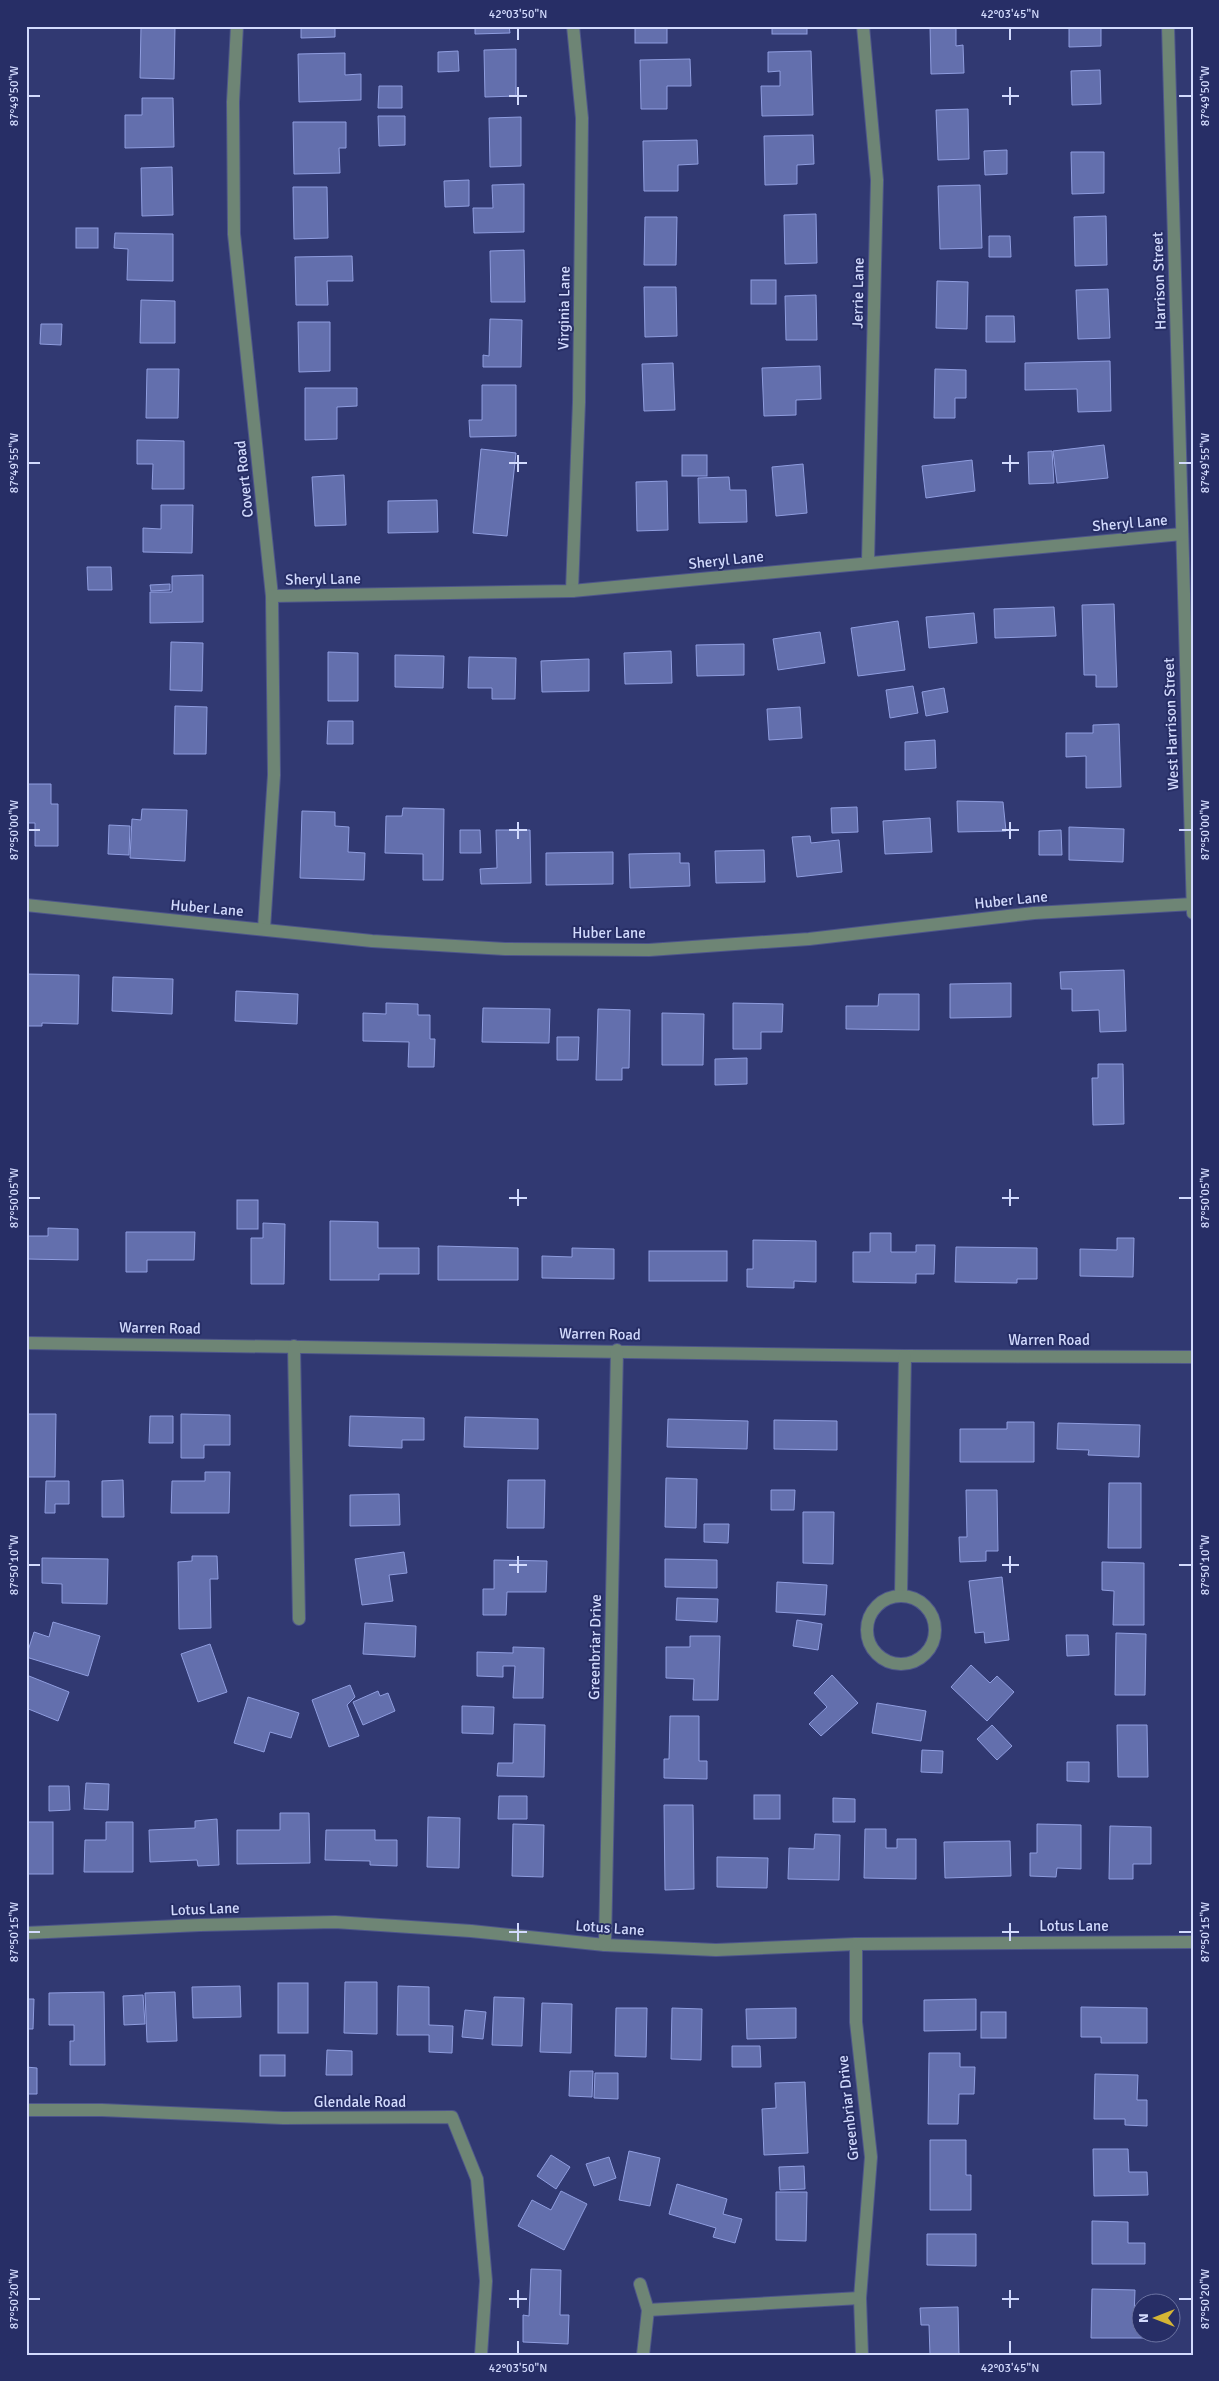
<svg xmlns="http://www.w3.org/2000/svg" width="1219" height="2381" viewBox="0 0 1219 2381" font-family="Signika,sans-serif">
  <rect width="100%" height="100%" fill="#313972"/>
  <g fill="#636fad" stroke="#8f9ddf">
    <path d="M141,26L175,27L174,79L140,78Z"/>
    <path d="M301,26H335V37L301,38Z"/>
    <path d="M475,26H509L510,33L475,34Z"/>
    <rect x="635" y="26" width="32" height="17"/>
    <rect x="772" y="26" width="35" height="8"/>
    <path d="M930,26H956V46L963,45L964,73L931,74Z"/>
    <path d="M1069,26H1101V46L1069,47Z"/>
    <path d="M516,49V96L485,97L484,50Z"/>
    <path d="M458,51L459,71L438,72V52Z"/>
    <path d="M811,51L813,115L762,116L761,86H780V71L768,72V52Z"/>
    <path d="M345,53V75L361,74V100L299,102L298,54Z"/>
    <path d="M690,59L691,86H667V109H641L640,60Z"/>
    <path d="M1100,70L1101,104L1072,105L1071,71Z"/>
    <path d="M379,86H402V108H378Z"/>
    <path d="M142,98H173L174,147L125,148V115H142Z"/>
    <path d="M968,109L969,159L938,160L936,110Z"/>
    <path d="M378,116H405V145L379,146Z"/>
    <path d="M521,117V166L490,167L489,118Z"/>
    <path d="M293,122H346V148H339L340,173L294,174Z"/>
    <path d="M813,135L814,164L797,165V184L765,185L764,136Z"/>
    <path d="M697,140L698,164L678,165V191H644L643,141Z"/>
    <path d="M1007,150V174L985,175L984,151Z"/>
    <path d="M1071,152H1104V193L1072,194Z"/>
    <path d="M172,167L173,215L142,216L141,168Z"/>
    <path d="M469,180V206L445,207L444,181Z"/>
    <path d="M524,184V232L474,233L473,208H493L492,185Z"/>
    <path d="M980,185L982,248L940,249L938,186Z"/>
    <path d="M293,187H327L328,238L294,239Z"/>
    <path d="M816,214L817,263L785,264L784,215Z"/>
    <path d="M1106,216L1107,265L1075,266L1074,217Z"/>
    <path d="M645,217H677L676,265H644Z"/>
    <rect x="76" y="228" width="22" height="20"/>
    <path d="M115,233L173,234V281L127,280L128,249L114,248Z"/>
    <path d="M989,236H1010L1011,257H989Z"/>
    <path d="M524,250L525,302H491L490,251Z"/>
    <path d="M352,256L353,281H327L328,305H296L295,257Z"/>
    <rect x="751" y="280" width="25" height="24"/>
    <path d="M937,281L968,282L967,329L936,328Z"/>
    <path d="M644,287H676L677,336L645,337Z"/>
    <path d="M1108,289L1110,338L1078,339L1076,290Z"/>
    <path d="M816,295L817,340H786L785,296Z"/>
    <path d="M141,300L175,301V343H140Z"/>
    <path d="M986,316H1014L1015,342H986Z"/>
    <path d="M490,319L522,320L521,367H483V355L489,356Z"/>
    <path d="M298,322H330V371L299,372Z"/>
    <path d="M41,324H62L61,345L40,344Z"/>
    <path d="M1110,361L1111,411L1078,412L1077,389L1025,390V363Z"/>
    <path d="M673,363L675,410L644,411L642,364Z"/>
    <path d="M820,366L821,399L796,400V415L764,416L762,368Z"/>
    <path d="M147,369H179L178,418H146Z"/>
    <path d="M935,369L966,370V398H955V418H934Z"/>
    <path d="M482,385H516V436L470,437L469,420H482Z"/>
    <path d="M305,388H357V406L337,407V439L305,440Z"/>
    <path d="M137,440L184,441V489H152L153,464H137Z"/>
    <path d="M1104,445L1108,478L1057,483L1053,451Z"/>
    <path d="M481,449L516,453L507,536L473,533Z"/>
    <path d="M1052,451L1054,483L1029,484L1028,452Z"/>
    <rect x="682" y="455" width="25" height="21"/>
    <path d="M972,460L975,491L926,498L922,466Z"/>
    <path d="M803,464L807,513L776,516L772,467Z"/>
    <path d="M344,475L346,525L315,526L312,477Z"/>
    <path d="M729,477L730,490H746L747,522L699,523L698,478Z"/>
    <path d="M667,481L668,530L637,531L636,482Z"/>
    <path d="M437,500L438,532L388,533V501Z"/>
    <path d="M161,505H193L192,553L143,552V528L161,529Z"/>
    <path d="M87,567H111L112,590H88Z"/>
    <path d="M203,575V622L150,623V592H172V576Z"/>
    <path d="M170,584V590L151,591L150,585Z"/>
    <path d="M1114,604L1117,687H1096V675H1084L1082,605Z"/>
    <path d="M1054,607L1056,636L995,638L994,609Z"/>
    <path d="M974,613L977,643L929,648L926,617Z"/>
    <path d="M898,621L905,670L858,676L851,628Z"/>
    <path d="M820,632L825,663L778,670L773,639Z"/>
    <path d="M171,642L203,643L202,691L170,690Z"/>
    <path d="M744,644V675L697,676L696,645Z"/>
    <path d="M671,651L672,683L625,684L624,653Z"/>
    <path d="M328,652L358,653V701H328Z"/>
    <path d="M395,655L444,656L443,688L395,687Z"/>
    <path d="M469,657L516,658L515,699H492V688H468Z"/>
    <path d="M589,659V691L542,692L541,661Z"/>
    <path d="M913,686L918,713L890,718L886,690Z"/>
    <path d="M944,688L948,712L926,716L922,692Z"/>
    <path d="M175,706L207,707L206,754H174Z"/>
    <path d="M800,707L802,738L769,740L767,709Z"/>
    <path d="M328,721H353V744H327Z"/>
    <path d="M1119,724L1121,787L1086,788V756L1066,757V733H1093V725Z"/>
    <path d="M935,740L936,768L905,770V742Z"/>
    <path d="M26,784H51V804H58V846H35V823H26Z"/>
    <path d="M957,801L1003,802L1006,831L958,832Z"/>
    <path d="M857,807L858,832L832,833L831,808Z"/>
    <path d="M403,808L444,809L443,880H423V854L385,853L386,816H402Z"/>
    <path d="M142,809L187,810L185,861L130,858L132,819L141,820Z"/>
    <path d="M302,811L335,812V826L349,827L348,852L365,853L364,880L300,878Z"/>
    <path d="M930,818L932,852L885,854L883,821Z"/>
    <path d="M109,825L130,826L129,855L108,854Z"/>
    <path d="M1069,827L1124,829L1123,862L1069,860Z"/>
    <path d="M460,830H480L481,853H460Z"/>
    <path d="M496,830H530L531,883L481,884L480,869L497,868Z"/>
    <path d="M1061,830L1062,855H1039V831Z"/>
    <path d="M810,836L811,843L839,840L842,872L797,877L792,837Z"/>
    <path d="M764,850L765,882L716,883L715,851Z"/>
    <path d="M613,852V884L546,885V853Z"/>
    <path d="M680,853V863H689L690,886L630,888L629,854Z"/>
    <path d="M1124,970L1126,1031L1100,1032L1099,1010L1072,1011V989H1061L1060,972Z"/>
    <path d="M26,974L79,975L78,1024L42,1023V1026H26Z"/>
    <path d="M113,977L173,979L172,1014L112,1011Z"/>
    <path d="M1011,983V1017L950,1018V984Z"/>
    <path d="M236,991L298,994L297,1024L235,1021Z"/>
    <path d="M879,994H919V1030L846,1029V1006H878Z"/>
    <path d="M386,1003L418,1004V1015H430V1039H435L434,1067H408L409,1042L363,1041V1013L386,1014Z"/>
    <path d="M733,1003L783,1004L782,1032H761V1049H733Z"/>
    <path d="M483,1008L550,1009L549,1043L482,1042Z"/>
    <path d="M598,1009L630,1010L629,1068H622V1080H596Z"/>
    <path d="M662,1013L704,1014L703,1065H662Z"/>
    <path d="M557,1037H579L578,1060H557Z"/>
    <path d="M747,1058V1084L715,1085V1059Z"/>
    <path d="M1098,1064H1123L1124,1124L1093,1125L1092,1078H1098Z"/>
    <rect x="237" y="1200" width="21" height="29"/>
    <path d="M330,1221L378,1222V1248H419V1274H379V1280H330Z"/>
    <path d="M263,1223L285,1224L284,1284H251V1238H263Z"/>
    <path d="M48,1228L78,1229V1260L26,1259V1236H48Z"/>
    <path d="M126,1232H195L194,1260H147V1272H126Z"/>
    <path d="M870,1233H891V1252H916V1245H935L934,1274H916V1283L853,1282V1252H870Z"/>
    <path d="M1117,1238H1134L1133,1277L1080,1276V1249L1117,1250Z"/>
    <path d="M753,1240L816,1241V1282L794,1281V1288L747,1287V1269H753Z"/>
    <path d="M438,1246L518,1248V1280H438Z"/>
    <path d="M956,1247L1037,1248V1279H1017V1283L955,1282Z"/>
    <path d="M572,1248L614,1249V1279L542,1278V1256L572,1257Z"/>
    <rect x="649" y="1251" width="78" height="30"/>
    <path d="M26,1414H56L55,1477H26Z"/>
    <path d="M181,1414L230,1415V1445H204V1458H181Z"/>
    <path d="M150,1416H173V1443H149Z"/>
    <path d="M350,1416L424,1418V1440H402V1448L349,1446Z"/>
    <path d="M465,1417L538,1419V1449L464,1447Z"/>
    <path d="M668,1419L748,1421L747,1449L667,1447Z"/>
    <path d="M774,1420L837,1421V1450L774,1449Z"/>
    <path d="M1007,1422H1034V1462H960V1429H1007Z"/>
    <path d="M1058,1423L1140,1425L1139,1457L1088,1455L1089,1450L1057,1449Z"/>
    <path d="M205,1472H230L229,1513H171L172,1481H205Z"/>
    <path d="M666,1478L697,1479L696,1528L665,1527Z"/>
    <path d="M123,1480L124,1517H102V1481Z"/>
    <path d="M508,1480H545L544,1528H507Z"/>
    <path d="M46,1481H69V1504H55V1513H45Z"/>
    <path d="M1109,1483H1141V1548H1108Z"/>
    <path d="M771,1490H795L794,1510H771Z"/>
    <path d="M966,1490H997L998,1551H986V1561L960,1562L959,1537H967Z"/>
    <path d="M399,1494L400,1525L350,1526V1495Z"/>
    <path d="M803,1512H834L833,1564L803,1563Z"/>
    <path d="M704,1524H729L728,1543L704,1542Z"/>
    <path d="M404,1552L407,1573L389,1575L393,1601L362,1605L355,1559Z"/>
    <path d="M192,1556H217L218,1579H210L211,1628L179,1629L178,1562L192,1561Z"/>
    <path d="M42,1558L108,1559L107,1604L62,1603V1584L42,1583Z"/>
    <path d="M665,1559L717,1560V1588L665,1587Z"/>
    <path d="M494,1560L547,1561L546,1592H507L506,1615H483V1589H494Z"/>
    <path d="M1102,1562L1144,1563V1625H1113L1114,1591L1102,1590Z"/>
    <path d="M1002,1577L1009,1640L985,1643L984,1632L975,1633L969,1581Z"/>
    <path d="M777,1582L827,1585L825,1615L776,1612Z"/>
    <path d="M677,1598L718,1599L717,1622L676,1620Z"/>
    <path d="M797,1620L822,1624L818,1650L793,1646Z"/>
    <path d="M53,1622L100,1636L88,1676L26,1657L34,1632L49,1637Z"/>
    <path d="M365,1623L416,1626L415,1657L363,1654Z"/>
    <path d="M1116,1633L1146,1634L1145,1695H1115Z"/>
    <path d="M1066,1635H1088L1089,1655L1067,1656Z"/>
    <path d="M690,1636H720L718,1700H693L694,1679L666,1678V1647H690Z"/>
    <path d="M210,1644L227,1692L198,1702L181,1654Z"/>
    <path d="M513,1647L544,1648L543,1698H513L515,1666H503V1677L477,1676V1652L513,1653Z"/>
    <path d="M971,1665L990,1683L997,1676L1014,1692L987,1721L951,1687Z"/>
    <path d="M832,1675L858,1703L821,1736L809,1724L827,1707L814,1693Z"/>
    <path d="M29,1676L69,1692L58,1721L26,1708V1679Z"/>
    <path d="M350,1685L355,1697L347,1705L359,1736L329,1747L312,1700Z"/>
    <path d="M378,1691L380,1696L388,1693L395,1711L363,1725L353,1702Z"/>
    <path d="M248,1697L299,1713L291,1738L270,1732L264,1752L234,1743Z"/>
    <path d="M877,1703L926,1711L921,1741L872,1733Z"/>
    <path d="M462,1706L494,1707L493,1734L462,1733Z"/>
    <path d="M670,1716H699V1761H707V1779L664,1778V1759H669Z"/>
    <path d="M514,1724L545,1725L544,1777L497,1776L498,1763H513Z"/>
    <path d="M992,1725L1012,1746L997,1760L977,1739Z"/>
    <path d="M1117,1725H1147L1148,1777H1118Z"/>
    <path d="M922,1750L943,1751L942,1773L921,1772Z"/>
    <path d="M1067,1762H1089V1782L1067,1781Z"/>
    <path d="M86,1783L109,1784L108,1810L84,1809Z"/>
    <path d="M49,1786H69L70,1810L49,1811Z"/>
    <rect x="754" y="1795" width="26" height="24"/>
    <path d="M499,1796H527V1819H498Z"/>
    <path d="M833,1798L855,1799V1822H833Z"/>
    <path d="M664,1805H693L694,1889L665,1890Z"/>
    <path d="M280,1813H309L310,1863L237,1864V1830H280Z"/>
    <path d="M428,1817L460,1818L459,1868L427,1867Z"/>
    <path d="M217,1819L219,1865L198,1866L197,1860L150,1862L149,1830L195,1828V1821Z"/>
    <rect x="26" y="1822" width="27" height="52"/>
    <path d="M106,1822H133V1872H84L85,1840H106Z"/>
    <path d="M513,1824L544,1825L543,1877L512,1876Z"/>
    <path d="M1037,1824L1081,1825V1869L1057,1868L1056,1877L1030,1876V1853H1037Z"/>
    <path d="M1110,1826L1151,1827V1864H1133V1879H1109Z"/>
    <path d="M865,1829H886V1848H897V1839H916V1879L864,1878Z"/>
    <path d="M326,1830H375V1840H397V1866L370,1865V1861L325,1860Z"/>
    <path d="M815,1834L840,1835L839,1880L788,1879L789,1848L814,1849Z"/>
    <path d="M1010,1841L1011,1876L945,1878L944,1842Z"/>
    <path d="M717,1857L768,1858L767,1888L717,1887Z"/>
    <path d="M345,1982H377V2034L344,2033Z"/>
    <rect x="278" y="1983" width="30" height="50"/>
    <path d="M240,1986L241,2017L193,2018L192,1987Z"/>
    <path d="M398,1986L429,1987V2025L453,2026L452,2053L429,2052V2035H397Z"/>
    <path d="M104,1992L105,2065H70V2041H74V2025H49V1993Z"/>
    <path d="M175,1992L177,2041L147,2042L145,1993Z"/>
    <path d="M143,1995L145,2024L124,2025L123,1996Z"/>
    <path d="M494,1997L524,1998L522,2046L492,2045Z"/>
    <path d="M26,1999H34L33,2029H26Z"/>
    <path d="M976,1999V2030L924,2031V2000Z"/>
    <path d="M542,2003L572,2004L571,2053L540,2052Z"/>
    <path d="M1081,2007L1147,2008V2043H1101V2037H1081Z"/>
    <path d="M616,2008H647L646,2057L615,2056Z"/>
    <path d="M672,2008L702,2009L701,2060L671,2059Z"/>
    <path d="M796,2008V2038L747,2039L746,2009Z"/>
    <path d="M465,2010L486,2012L483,2039L462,2037Z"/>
    <rect x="981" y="2012" width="25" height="26"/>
    <path d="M732,2046H760L761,2067H732Z"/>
    <path d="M327,2050L352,2051V2075H326Z"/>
    <path d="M929,2053H960V2067H975L974,2094H959L958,2124H928Z"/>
    <rect x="260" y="2055" width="25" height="21"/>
    <path d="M26,2067L37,2068V2094H26Z"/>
    <path d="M570,2071H593L592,2097L569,2096Z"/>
    <path d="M595,2073H618V2099L594,2098Z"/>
    <path d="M1095,2074L1138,2075L1137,2100H1147V2126L1125,2125V2119H1094Z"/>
    <path d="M805,2082L808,2153L764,2155L762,2109L776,2108L775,2083Z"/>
    <path d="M930,2140H966V2175H971V2210H930Z"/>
    <path d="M1093,2149H1128L1129,2172H1147L1148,2195L1094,2196Z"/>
    <path d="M629,2151L660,2158L650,2206L619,2200Z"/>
    <path d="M551,2155L570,2167L556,2189L537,2176Z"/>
    <path d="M609,2157L616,2178L594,2186L586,2164Z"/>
    <path d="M804,2166L805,2189L780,2190L779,2167Z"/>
    <path d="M677,2184L727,2199L723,2214L742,2219L735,2243L713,2237L716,2228L669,2214Z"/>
    <path d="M561,2191L587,2204L564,2250L518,2226L532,2200L551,2210Z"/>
    <path d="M776,2192H807L806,2241L776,2240Z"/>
    <path d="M1092,2221L1128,2222V2243H1145V2264H1092Z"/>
    <path d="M927,2234H976V2266L927,2265Z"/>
    <path d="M531,2269L561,2270L560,2315H569L568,2344L523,2342V2315L529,2316Z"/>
    <path d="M1092,2289L1135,2290L1134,2317H1142V2334H1145V2338H1091Z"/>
    <path d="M958,2307L959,2355H930L929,2325H921L920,2308Z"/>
  </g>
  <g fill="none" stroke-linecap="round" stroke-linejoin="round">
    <defs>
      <g id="minor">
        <path d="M237,26L233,102L234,234L272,596L274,775L264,929"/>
        <path d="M863,26L877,180L868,562"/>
        <path d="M1168,26L1193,913"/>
        <path d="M572,591L579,402L582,118L573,26"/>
        <path d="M272,596L572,591L1182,534"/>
        <path d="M26,905L372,941L505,949L649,950L809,939L1034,913L1193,904"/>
        <path d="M26,1343L905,1356L1193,1357"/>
        <path d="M294,1346L299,1619"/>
        <path d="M901,1595L905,1356"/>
        <circle cx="901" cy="1630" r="34"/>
        <path d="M26,1933L200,1925L335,1922L471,1931L605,1945L716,1950L856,1944L1193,1942"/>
        <path d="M856,1944V2022L871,2157L860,2298L862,2355"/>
        <path d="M605,1945L617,1350"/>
        <path d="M26,2110H102L283,2118L452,2117L477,2179L486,2281L481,2355"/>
        <path d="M640,2284L648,2310"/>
        <path d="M643,2355L648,2310L860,2298"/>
      </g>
    </defs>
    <use href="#minor" stroke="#4e568b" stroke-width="14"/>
    <use href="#minor" stroke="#6e8575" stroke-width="12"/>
  </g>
  <path fill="none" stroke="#d2dafd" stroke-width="2" d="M518,28V40M1010,28V40M518,87V105M1010,87V105M28,96H40M509,96H527M1002,96H1019M1179,96H1192M518,455V472M1010,455V472M28,463H40M509,463H527M1002,463H1019M1179,463H1192M518,822V839M1010,822V839M28,830H40M509,830H527M1002,830H1019M1179,830H1192M518,1189V1206M1010,1189V1206M28,1198H40M509,1198H527M1002,1198H1019M1179,1198H1192M518,1556V1573M1010,1556V1573M28,1565H40M509,1565H527M1002,1565H1019M1179,1565H1192M518,1923V1941M1010,1923V1941M28,1932H40M509,1932H527M1002,1932H1019M1179,1932H1192M518,2290V2308M1010,2290V2308M28,2299H40M509,2299H527M1002,2299H1019M1179,2299H1192M518,2341V2354M1010,2341V2354"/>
  <g text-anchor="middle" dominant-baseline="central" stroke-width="4" stroke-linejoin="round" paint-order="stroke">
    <g font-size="15" fill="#d2dafd" stroke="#272e66">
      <text transform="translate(1159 281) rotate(-92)">Harrison Street</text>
      <text transform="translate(858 293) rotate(-89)">Jerrie Lane</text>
      <text transform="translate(564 308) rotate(-89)">Virginia Lane</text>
      <text transform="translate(244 479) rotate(-96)">Covert Road</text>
      <text transform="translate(1130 523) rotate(-5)">Sheryl Lane</text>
      <text transform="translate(726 560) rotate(-6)">Sheryl Lane</text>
      <text transform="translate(323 579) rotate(-1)">Sheryl Lane</text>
      <text transform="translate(1171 724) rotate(-92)">West Harrison Street</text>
      <text transform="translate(1011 900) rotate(-6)">Huber Lane</text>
      <text transform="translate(207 908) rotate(5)">Huber Lane</text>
      <text x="609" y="933">Huber Lane</text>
      <text transform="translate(160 1328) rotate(1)">Warren Road</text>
      <text transform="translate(600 1334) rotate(1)">Warren Road</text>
      <text x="1049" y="1340">Warren Road</text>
      <text transform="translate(595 1647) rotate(-89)">Greenbriar Drive</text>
      <text transform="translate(205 1909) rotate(-2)">Lotus Lane</text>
      <text x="1074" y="1926">Lotus Lane</text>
      <text transform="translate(610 1928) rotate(4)">Lotus Lane</text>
      <text x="360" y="2102">Glendale Road</text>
      <text transform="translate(848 2108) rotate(-96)">Greenbriar Drive</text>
    </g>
  </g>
  <rect width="1219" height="2381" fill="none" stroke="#272e66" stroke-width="55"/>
  <g transform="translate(1156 2318) rotate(270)"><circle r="24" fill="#272e66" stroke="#6b73a2"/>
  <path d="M0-4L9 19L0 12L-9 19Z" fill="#d5b535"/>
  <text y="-8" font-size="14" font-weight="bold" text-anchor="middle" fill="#d2dafd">N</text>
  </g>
  <rect x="28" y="28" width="1164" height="2326" fill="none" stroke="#d2dafd" stroke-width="2"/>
  <g font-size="12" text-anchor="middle" fill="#d2dafd">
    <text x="518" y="18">42°03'50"N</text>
    <text x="1010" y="18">42°03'45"N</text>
    <text transform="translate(1205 96) rotate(-90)" y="4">87°49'50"W</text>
    <text transform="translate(14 96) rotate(-90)" y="4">87°49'50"W</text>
    <text transform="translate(1205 463) rotate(-90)" y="4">87°49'55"W</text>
    <text transform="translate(14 463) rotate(-90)" y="4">87°49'55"W</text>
    <text transform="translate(1205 830) rotate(-90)" y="4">87°50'00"W</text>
    <text transform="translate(14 830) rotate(-90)" y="4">87°50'00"W</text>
    <text transform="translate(1205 1198) rotate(-90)" y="4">87°50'05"W</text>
    <text transform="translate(14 1198) rotate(-90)" y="4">87°50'05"W</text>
    <text transform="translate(14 1565) rotate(-90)" y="4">87°50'10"W</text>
    <text transform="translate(1205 1565) rotate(-90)" y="4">87°50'10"W</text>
    <text transform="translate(14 1932) rotate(-90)" y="4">87°50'15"W</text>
    <text transform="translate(1205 1932) rotate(-90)" y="4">87°50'15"W</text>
    <text transform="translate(14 2299) rotate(-90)" y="4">87°50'20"W</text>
    <text transform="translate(1205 2299) rotate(-90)" y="4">87°50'20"W</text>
    <text x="518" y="2372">42°03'50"N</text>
    <text x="1010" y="2372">42°03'45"N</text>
  </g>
</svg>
